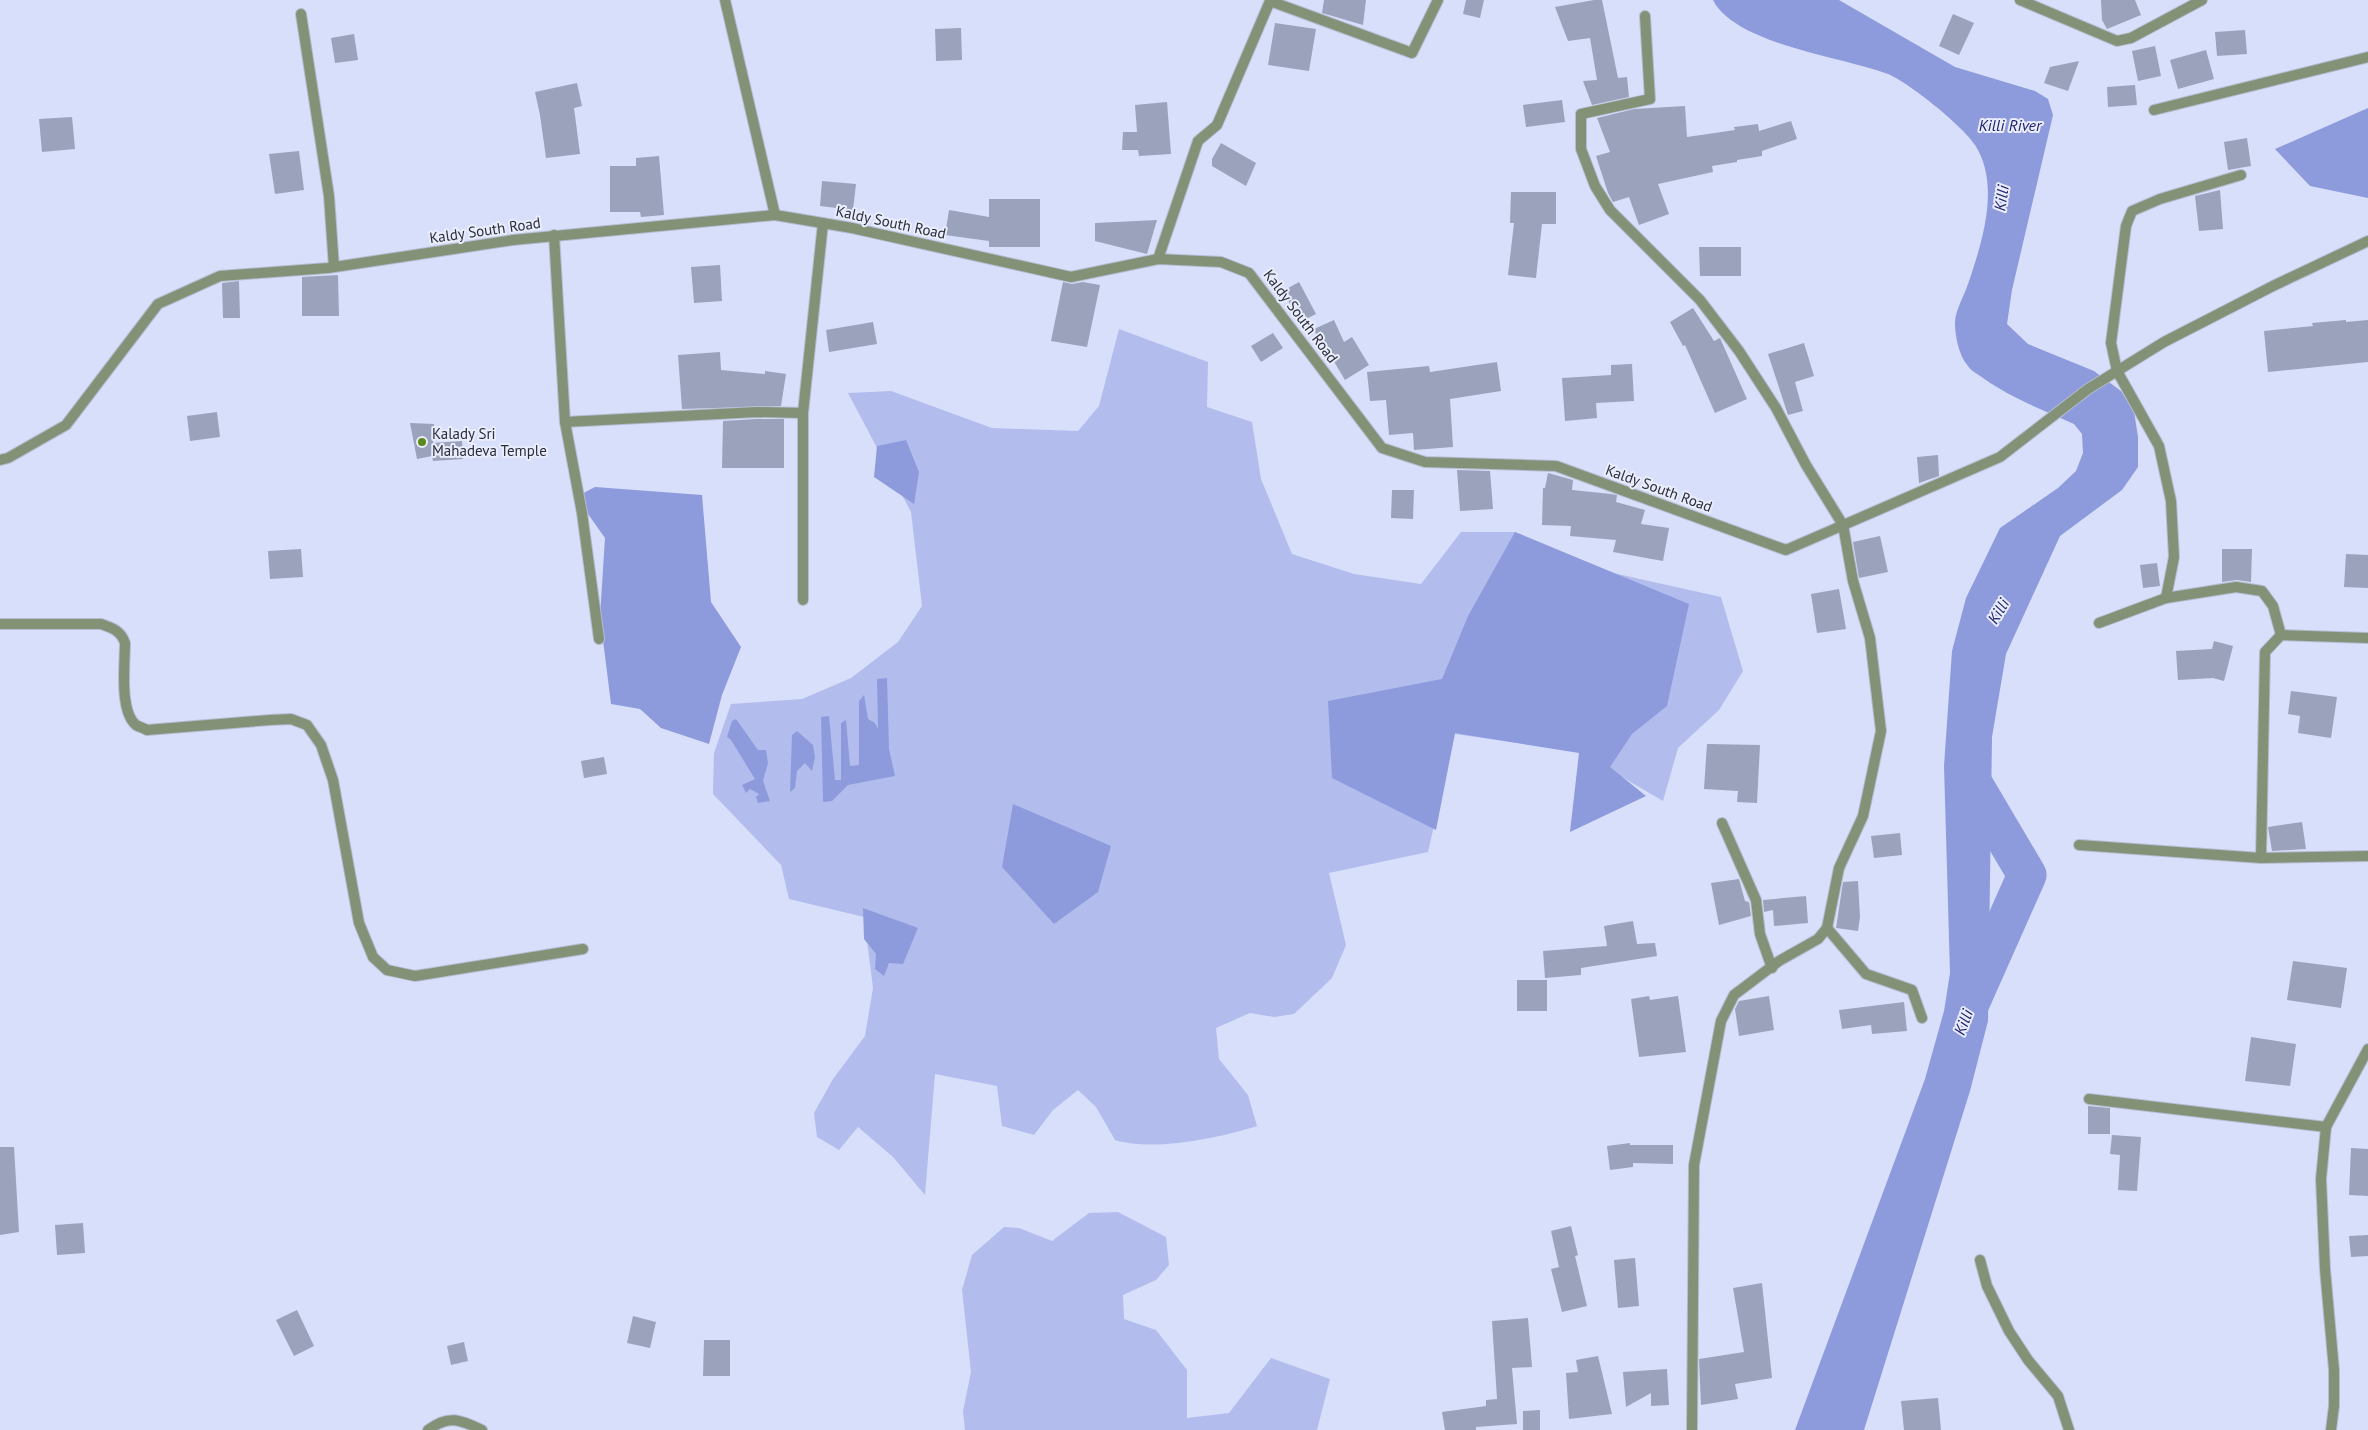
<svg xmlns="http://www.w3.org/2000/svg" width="2368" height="1430" viewBox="0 0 2368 1430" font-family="'PT Sans',sans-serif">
  <rect width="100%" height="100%" fill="#d8dffa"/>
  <g fill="#b2bdee">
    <path d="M1119,329L1208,362L1207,407L1252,422L1261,479L1292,554L1354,574L1421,584L1461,532H1515L1613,573L1721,597L1743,671L1719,710L1678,748L1663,801L1579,752L1455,734L1428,852L1329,873L1346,945L1332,978L1294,1014L1274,1017L1250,1013L1216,1028L1219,1059L1248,1095L1257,1126C1219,1138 1153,1152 1115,1140L1096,1107L1078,1090L1053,1110L1034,1135L1002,1126L997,1086L935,1074L925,1195L893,1157L858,1127L839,1150L817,1137L814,1113L833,1079L865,1036L873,988L864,917L789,899L781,865L713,794L714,753L731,704L802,699L851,678L898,642L922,606L911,512L848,393L891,391L992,428L1078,431L1099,406Z"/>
    <path d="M1118,1212L1166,1237L1169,1265L1156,1280L1123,1295L1124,1319L1156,1330L1187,1370V1418L1229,1413L1271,1358L1330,1379L1317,1430H965L963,1411L971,1372L962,1290L972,1255L1004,1227L1019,1228L1052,1241L1089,1213Z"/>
  </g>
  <g fill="#8d9bdd">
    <path d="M1713,0H1839L1955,67L2035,91L2048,99L2053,115L2012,290L2007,324L2028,344L2094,371L2121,391L2134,411L2138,437V467L2122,490L2060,536L2006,654L1992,737L1988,1021L1970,1091L1864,1430H1795L1925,1079L1944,1011L1950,973L1944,766L1952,651L1966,598L2000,528L2058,488L2076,471L2083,453L2082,434L2074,424C2043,410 2011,398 1983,378C1978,374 1971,371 1968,366C1959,356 1955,336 1955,323C1955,311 1964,296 1968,284C1982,243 2001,185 1975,145C1963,126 1908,82 1888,74C1844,57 1736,45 1713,0Z"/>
    <path d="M2368,108V198L2310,186L2275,149Z"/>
    <path d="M906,440L919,472L914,504L874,477L877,446Z"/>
    <path d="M595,487L702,495L711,602L741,647L722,695L709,744L661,728L640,709L611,704L600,616L605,538L576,497Z"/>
    <path d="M1515,532L1689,604L1667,706L1632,734L1610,767L1646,796L1570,832L1579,753L1455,733L1436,830L1332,778L1328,701L1442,679L1468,616Z"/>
    <path d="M887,678L889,749L895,776L848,785L832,801L823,802L821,717L829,716L835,780H841V723L846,720L850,766L859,765V701L864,695L868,719L875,723L878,729L877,679Z"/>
    <path d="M736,719L758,750H766L768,763L763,781L770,801L758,803L756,797L759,794L750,789L746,793L742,785L755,779L731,740L727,737L732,721Z"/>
    <path d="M797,731L813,745L815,757L812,771L805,763L797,771L795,788L790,792L792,735Z"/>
    <path d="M1013,804L1111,846L1098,892L1054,924L1002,867Z"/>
    <path d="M863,908L918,928L903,964L889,963L884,976L875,969L876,954L864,939Z"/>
  </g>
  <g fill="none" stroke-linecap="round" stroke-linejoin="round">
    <path stroke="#8d9bdd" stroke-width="39" d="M1965,770L2027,875L1967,1010"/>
  </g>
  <g fill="#9ba2bb">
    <path d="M1324,0H1366L1363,25L1322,13Z"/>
    <path d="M1466,0H1484L1480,18L1463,14Z"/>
    <path d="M1594,0H1602L1618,78L1627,77L1629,97L1592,105L1583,81L1597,80L1590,38L1568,41L1555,7Z"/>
    <path d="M2101,0H2135L2141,15L2107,29L2102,20Z"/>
    <path d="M1953,14L1974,23L1959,55L1939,46Z"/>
    <path d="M1275,23L1316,29L1309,71L1268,65Z"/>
    <path d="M961,28L962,60L936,61L935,29Z"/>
    <path d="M2245,30L2247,54L2217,56L2215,32Z"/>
    <path d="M354,34L358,60L335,63L331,38Z"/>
    <path d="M2155,46L2161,76L2138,81L2132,51Z"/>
    <path d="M2206,50L2214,79L2178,89L2170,60Z"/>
    <path d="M2079,61L2068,91L2044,83L2050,67Z"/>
    <path d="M577,83L582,106L574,108L580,154L546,158L540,115L535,92Z"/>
    <path d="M2135,85L2137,105L2108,107L2107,87Z"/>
    <path d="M1562,100L1565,122L1526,127L1523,105Z"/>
    <path d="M1167,102L1171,154L1139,156L1138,150H1122L1123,132H1137L1135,105Z"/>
    <path d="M1685,106L1687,137L1735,130L1734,127L1758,124L1759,131L1791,121L1797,139L1762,151V156L1737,160V162L1712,166L1713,172L1658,184L1669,214L1639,225L1629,197L1613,202L1608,193L1596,156L1610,152L1597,118L1634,109Z"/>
    <path d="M72,117L75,149L42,152L39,119Z"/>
    <path d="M2247,138L2251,166L2228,170L2224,142Z"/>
    <path d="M1221,143L1256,163L1246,186L1212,166V159Z"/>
    <path d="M299,151L304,190L275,194L269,154Z"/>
    <path d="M659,156L664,215L641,217L640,212H610V166H636V158Z"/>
    <path d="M822,181L856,184L853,210L820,206Z"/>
    <path d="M2220,190L2223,229L2199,231L2195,196Z"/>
    <path d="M1511,192H1556V224H1542L1536,278L1508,275L1514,223H1510Z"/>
    <path d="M989,199H1040V247H989V241L945,235L949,210L989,217Z"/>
    <path d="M1157,220L1147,254L1095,241V223Z"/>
    <path d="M1699,247H1741V276H1700Z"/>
    <path d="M720,265L722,301L694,303L691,267Z"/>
    <path d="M338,275L339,316H302V277Z"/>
    <path d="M239,281L240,318H223L222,283Z"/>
    <path d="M1063,282L1072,284L1083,282L1100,285L1087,347L1051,341Z"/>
    <path d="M1299,282L1316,314L1300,322L1283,291Z"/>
    <path d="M1693,308L1714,341L1720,338L1747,399L1715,413L1685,345L1683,346L1670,322Z"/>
    <path d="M1334,320L1344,342L1352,337L1369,365L1345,380L1326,348L1323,350L1314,329Z"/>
    <path d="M2346,320V322L2368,320V362L2268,372L2264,331L2313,326L2312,323Z"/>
    <path d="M873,322L877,344L829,352L826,330Z"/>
    <path d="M1273,333L1283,348L1261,362L1251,346Z"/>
    <path d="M1804,343L1814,376L1795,382L1803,411L1788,415L1768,354Z"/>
    <path d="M720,352L721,370L765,374V371L786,374L781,406L682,409L678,355Z"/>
    <path d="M1497,362L1501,391L1450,399L1453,447L1414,450L1413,433L1389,435L1386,400L1370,401L1367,372L1429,366L1430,372Z"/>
    <path d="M1632,364L1634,401L1596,403L1597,418L1565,421L1562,378L1611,375V365Z"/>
    <path d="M217,412L220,437L190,441L187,416Z"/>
    <path d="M757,419H784V468H722L723,421Z"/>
    <path d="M410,423L434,424L433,443L462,441L463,459L433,461L432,456L417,459Z"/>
    <path d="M1938,455L1939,476L1919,483L1917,457Z"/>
    <path d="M1457,470L1490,471L1493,509L1460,511Z"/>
    <path d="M1548,473L1573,480L1572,490L1611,494L1617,495L1616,502L1645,510L1641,524L1669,528L1663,561L1613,552L1616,540L1570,536L1571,526L1542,525L1543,488H1545Z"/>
    <path d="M1392,490H1414L1413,519L1391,518Z"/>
    <path d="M1880,536L1888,572L1859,578L1853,542Z"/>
    <path d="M301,549L303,577L270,579L268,551Z"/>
    <path d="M2222,549H2252L2251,582L2237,580L2222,582Z"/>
    <path d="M2346,554L2368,555V588L2344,587Z"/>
    <path d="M2157,563L2160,586L2143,588L2140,565Z"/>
    <path d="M1839,589L1846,629L1817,633L1811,594Z"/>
    <path d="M2214,641L2233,646L2224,681L2213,678L2178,680L2176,651L2212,649Z"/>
    <path d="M2291,691L2337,697L2331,738L2298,733L2300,716L2288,714Z"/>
    <path d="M1707,744L1760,745L1757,803L1737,802L1738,791L1704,789Z"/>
    <path d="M604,757L607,774L584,778L581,761Z"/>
    <path d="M2302,822L2306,849L2272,851L2268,827Z"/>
    <path d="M1900,833L1902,855L1874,858L1871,836Z"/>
    <path d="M1739,879L1745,901L1749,902L1751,916L1719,925L1711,883Z"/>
    <path d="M1858,881L1860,917L1858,931L1836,928L1843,882Z"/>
    <path d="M1806,896L1808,923L1774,926L1773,910L1764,912L1763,900Z"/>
    <path d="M1633,921L1637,944L1655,943L1657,956L1581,968V975L1545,978L1543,951L1607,946L1604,926Z"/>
    <path d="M2293,961L2347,968L2341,1008L2287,1000Z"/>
    <rect x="1517" y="980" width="30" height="31"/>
    <path d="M1649,996L1650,1000L1678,996L1686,1052L1639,1057L1631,999Z"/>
    <path d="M1769,996L1774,1030L1739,1036L1735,1009L1739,1001Z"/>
    <path d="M1904,1002L1907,1031L1872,1034L1871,1025L1842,1029L1839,1010Z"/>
    <path d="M2251,1037L2296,1044L2290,1086L2245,1081Z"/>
    <path d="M2088,1106L2110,1108V1134H2088Z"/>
    <path d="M2112,1135L2141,1137L2137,1191L2118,1190L2120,1155L2110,1154Z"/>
    <path d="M1630,1143V1145H1673V1164L1633,1163V1167L1610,1170L1607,1146Z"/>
    <path d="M0,1147H14L19,1232L0,1235Z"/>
    <path d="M2351,1148L2368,1149V1196L2349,1195Z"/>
    <path d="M83,1223L85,1253L57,1255L55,1225Z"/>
    <path d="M1571,1226L1578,1255L1575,1256L1587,1306L1562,1312L1551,1269L1559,1267L1551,1231Z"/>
    <path d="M2368,1235V1256L2351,1257L2349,1236Z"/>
    <path d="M1635,1258L1639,1306L1618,1308L1614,1260Z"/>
    <path d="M1762,1283L1772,1378L1735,1384L1738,1399L1701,1405L1699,1359L1744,1352L1733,1288Z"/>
    <path d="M297,1310L314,1346L294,1356L276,1320Z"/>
    <path d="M633,1316L656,1322L650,1348L627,1343Z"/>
    <path d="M1528,1318L1532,1367L1512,1368L1517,1424L1476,1427V1430H1445L1442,1412L1486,1406V1400L1497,1399L1492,1321Z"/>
    <path d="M704,1340H730V1376H703Z"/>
    <path d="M464,1342L468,1361L451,1365L447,1346Z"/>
    <path d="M1598,1356L1612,1414L1569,1419L1566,1373L1578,1372L1576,1360Z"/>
    <path d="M1667,1369L1669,1405L1651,1406V1393L1626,1407L1623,1372Z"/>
    <path d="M1938,1398L1941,1430H1904L1901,1401Z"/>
    <path d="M1540,1410V1430H1523V1411Z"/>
  </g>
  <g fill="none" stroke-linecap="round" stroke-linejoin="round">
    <defs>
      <g id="minor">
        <path d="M725,0L775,215"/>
        <path d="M2020,0L2117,41L2131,38L2202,0"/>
        <path d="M301,14L329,196L334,267"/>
        <path d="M1645,16L1650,99L1581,114V149L1595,186L1610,210L1700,300L1739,351L1776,408L1806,465L1843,525L1853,581L1870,638L1881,731L1863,816L1839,868L1827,928L1818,939L1779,961L1734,995L1721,1021L1694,1165L1692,1430"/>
        <path d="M2154,110L2368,57"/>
        <path d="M554,235L565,422L582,513L599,639"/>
        <path d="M1158,259L1198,141L1217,125L1270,1L1412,53L1438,0"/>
        <path d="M565,422L757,412L803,413"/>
        <path d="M0,460L8,458L66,425L158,304L220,276L328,268L513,240L775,215L852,228L1071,277L1158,259L1221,262L1249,273L1382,448L1425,462L1556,466L1786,550L2000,457L2088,389L2164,342L2273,286L2368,241"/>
        <path d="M2166,598L2174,557L2171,501L2159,446L2117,371L2111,343L2126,226L2132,211L2160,199L2241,175"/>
        <path d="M803,600V413L823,223"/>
        <path d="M2099,623L2166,598L2236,587L2262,591L2273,606L2281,635"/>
        <path d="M0,624H101C113,628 121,631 125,643C125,663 119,711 136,725C139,727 144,728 147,730L270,720L291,719L307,725L321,745L333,780L359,923L373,957L387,970L415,976L583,949"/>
        <path d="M1722,823L1756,900L1760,934L1772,968"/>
        <path d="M2079,845L2261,858L2368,856"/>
        <path d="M2261,858L2265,652L2281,635L2368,638"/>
        <path d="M1827,928L1866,974L1912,990L1922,1018"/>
        <path d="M2089,1099L2326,1127"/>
        <path d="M1980,1260L1987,1286L2009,1331L2028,1360L2058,1396L2069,1430"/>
        <path d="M428,1430C449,1414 461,1420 482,1430"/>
        <path d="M2331,1430L2334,1406V1370L2325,1269L2321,1179L2326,1127L2368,1049"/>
      </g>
    </defs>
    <use href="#minor" stroke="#b5bcd3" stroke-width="12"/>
    <use href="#minor" stroke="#839276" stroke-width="10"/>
  </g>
  <circle fill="#5b891a" stroke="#e9edfd" stroke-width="2" cx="422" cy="442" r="5"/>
  <g text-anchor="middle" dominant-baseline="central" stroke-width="4" stroke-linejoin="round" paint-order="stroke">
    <g font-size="15" fill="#2b2e38" stroke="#e9edfd">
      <text transform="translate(891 222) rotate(12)">Kaldy South Road</text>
      <text transform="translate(485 230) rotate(-8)">Kaldy South Road</text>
      <text transform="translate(1301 316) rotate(53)">Kaldy South Road</text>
      <text transform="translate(1659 488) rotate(20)">Kaldy South Road</text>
    </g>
    <g font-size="15" fill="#2b2e38" stroke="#e9edfd" text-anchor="start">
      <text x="432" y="433">Kalady Sri<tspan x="432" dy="17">Mahadeva Temple</tspan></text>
    </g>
    <g font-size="16" font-style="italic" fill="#1d1f6a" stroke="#e9edfd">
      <text x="2010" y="125">Killi River</text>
      <text transform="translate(2001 198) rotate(-81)">Killi</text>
      <text transform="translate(1998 611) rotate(-59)">Killi</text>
      <text transform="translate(1963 1022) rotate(-69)">Killi</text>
    </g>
  </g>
</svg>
